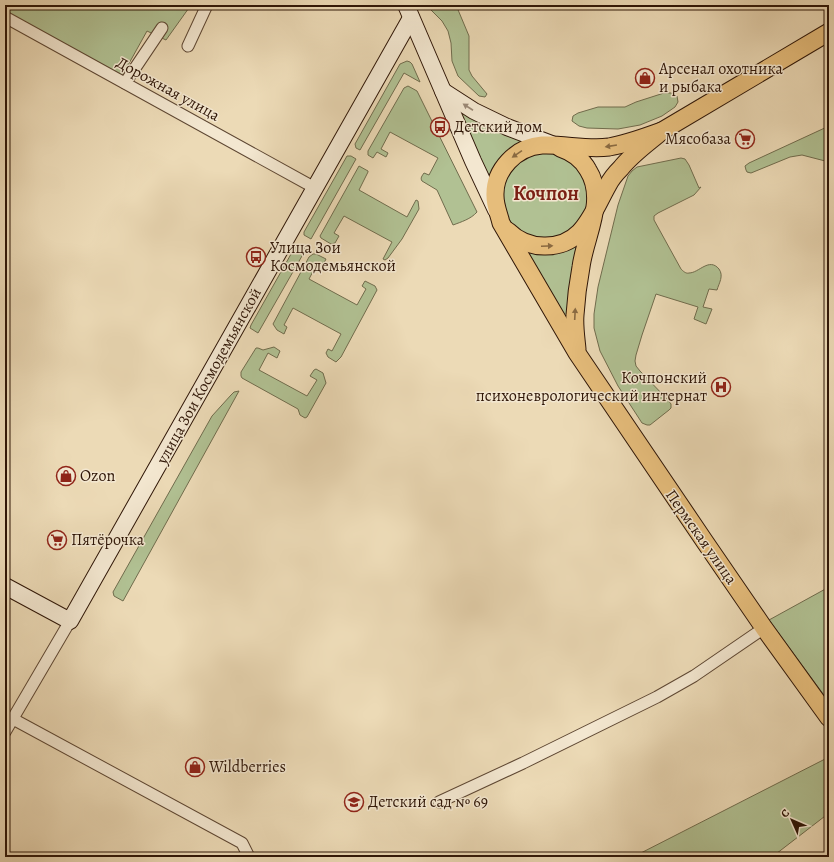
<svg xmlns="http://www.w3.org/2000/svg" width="834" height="862" viewBox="0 0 834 862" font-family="Alegreya,serif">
  <rect width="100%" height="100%" fill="#ecdab6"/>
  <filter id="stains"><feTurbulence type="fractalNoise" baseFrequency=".005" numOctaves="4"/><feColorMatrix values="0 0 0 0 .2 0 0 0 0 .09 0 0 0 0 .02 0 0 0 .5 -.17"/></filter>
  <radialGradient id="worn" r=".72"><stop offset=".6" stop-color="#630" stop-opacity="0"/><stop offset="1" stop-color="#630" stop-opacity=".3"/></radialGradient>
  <g fill="#b1c193" stroke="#706c4d">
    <path d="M5,5H191L166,40L147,31L122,76L5,12Z"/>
    <path d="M426,5H456L469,36V70L472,76L487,94L485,97L479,96L458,76L452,61L451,43L448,31L442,21Z"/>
    <path d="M407,61L410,62L412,64L420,82L404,73L360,150L356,148L355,144L400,64Z"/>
    <path d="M408,86L417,91L477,212C471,219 461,222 453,225L437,190L422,181C420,178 422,176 424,173L429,175L438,158L390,132L381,149L388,153L386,157L377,152L373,158L368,155V151L404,88Z"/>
    <path d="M664,93H671L677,96L678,102L675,107L662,116L640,125L618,129L587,128L579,126L572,121L573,116L578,113L598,107H625L636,102Z"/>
    <path d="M452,102L536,142L491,191Z"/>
    <path d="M829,126V162L802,155L790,157L751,173L747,172L746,170L745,166L749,163Z"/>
    <circle cx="545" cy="196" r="43"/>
    <path d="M347,156H351L356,159L311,239L304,235V232Z"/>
    <path d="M681,158L685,159L689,165L699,188L701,187L694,195L658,213L654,216V220L681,269C683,271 686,274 689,273C699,273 709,257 719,269C724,276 719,283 717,290L709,289L703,307L712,309L706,324L694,319L698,307L656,294L642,335L636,355L635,361L636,366L640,371L668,400L671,404V408L669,410L650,425H647L642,423L618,386L600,351L594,328V314L598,287L618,205L628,176L632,171L637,167Z"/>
    <path d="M359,166L368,171V172L359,190L407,217L416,200L418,201L419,209L402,239L388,258L385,260L383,259L392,242L344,216L334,233L339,236L335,243L331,244L321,238L320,236Z"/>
    <path d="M576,245L567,322L526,252C545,256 559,256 576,245Z"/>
    <path d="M297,246H302L306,249L258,333L250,328L251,325L295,247Z"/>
    <path d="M313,254H316L326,259L323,265L318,262L309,279L357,305L366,289L362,286L365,281L375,286L377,290L341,357L336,362L328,357L326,353L328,349L332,351L341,334L293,308L284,325L287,327L284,334L277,330L273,324L309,257Z"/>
    <path d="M274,347L280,351L277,358L268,353L259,370L307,396L317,380L310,376L314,370L316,369L323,373L326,383L307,417L305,418L300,415L298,409L242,378L241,376V372L256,348H258L263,350Z"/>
    <path d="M239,391L123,601L114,596L113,592L212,416L231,395L234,392Z"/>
    <path d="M829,587V702L769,620Z"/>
    <path d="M829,757V813L772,857H633Z"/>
  </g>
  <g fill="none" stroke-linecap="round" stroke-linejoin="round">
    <defs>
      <g id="street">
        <path d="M5,17L315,188"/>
        <path d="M188,46L207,5"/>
        <path d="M125,83L162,28"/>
        <path d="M13,719L242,843L249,857"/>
        <path d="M5,732L70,621"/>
        <path d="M439,802L523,763L657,697L694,676L764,628"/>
      </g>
      <g id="secondary">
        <path d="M406,5L473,161L496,210"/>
        <path d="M443,91L474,111L507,127L554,145"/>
        <path d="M5,586L70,621L411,18"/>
      </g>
      <g id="primary">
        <path d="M662,131C645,137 627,144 609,147C587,150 564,144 542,145C516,147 494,170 495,196C495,206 499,214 501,223L577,353L705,542L764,628L829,718"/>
        <path d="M560,148C572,152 582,159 588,170C607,200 585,236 581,267C578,283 576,299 575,315C574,326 576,338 577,349"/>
        <path d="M508,231C517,240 530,246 544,246C583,247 592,213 608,185C611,179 616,173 621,168C632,154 648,143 662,131L829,32"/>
      </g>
    </defs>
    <use href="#street" stroke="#5e4733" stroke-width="13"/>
    <use href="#secondary" stroke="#2f1607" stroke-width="18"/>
    <use href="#primary" stroke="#2f1607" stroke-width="19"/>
    <use href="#street" stroke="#f3e7d0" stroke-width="11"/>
    <use href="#secondary" stroke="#f3e7d0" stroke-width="16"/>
    <use href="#primary" stroke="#e6bd7b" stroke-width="17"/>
  </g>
  <defs><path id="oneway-solid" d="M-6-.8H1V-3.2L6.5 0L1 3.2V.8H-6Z"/></defs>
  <use fill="#9b8976" href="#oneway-solid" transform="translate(468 107) rotate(-147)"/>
  <g fill="#8a6a41">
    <use href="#oneway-solid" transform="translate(611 146) rotate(171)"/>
    <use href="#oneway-solid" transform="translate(517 154) rotate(146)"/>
    <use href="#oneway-solid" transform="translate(547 246) rotate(-2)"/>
    <use href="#oneway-solid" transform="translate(575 314) rotate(-87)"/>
  </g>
  <defs>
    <symbol id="shop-ring" viewBox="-11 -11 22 22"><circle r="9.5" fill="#f3e7d0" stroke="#8f2418" stroke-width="1.5"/><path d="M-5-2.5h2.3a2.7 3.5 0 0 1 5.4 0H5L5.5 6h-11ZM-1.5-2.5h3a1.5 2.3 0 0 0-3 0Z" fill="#8f2418"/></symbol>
    <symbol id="bus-ring" viewBox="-11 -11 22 22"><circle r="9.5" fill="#f3e7d0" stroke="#8f2418" stroke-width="1.5"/><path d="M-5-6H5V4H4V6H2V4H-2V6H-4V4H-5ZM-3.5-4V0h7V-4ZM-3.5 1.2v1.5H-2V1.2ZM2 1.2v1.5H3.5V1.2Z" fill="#8f2418"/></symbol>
    <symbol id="supermarket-ring" viewBox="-11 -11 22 22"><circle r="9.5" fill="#f3e7d0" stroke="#8f2418" stroke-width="1.5"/><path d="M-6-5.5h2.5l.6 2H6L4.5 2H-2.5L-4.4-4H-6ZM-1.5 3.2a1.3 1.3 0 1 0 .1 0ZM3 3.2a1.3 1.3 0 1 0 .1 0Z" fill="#8f2418"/></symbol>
    <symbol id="hospital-ring" viewBox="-11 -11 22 22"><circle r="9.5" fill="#f3e7d0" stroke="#8f2418" stroke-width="1.5"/><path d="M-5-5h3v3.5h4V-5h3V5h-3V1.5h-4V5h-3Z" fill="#8f2418"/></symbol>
    <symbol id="school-ring" viewBox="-11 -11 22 22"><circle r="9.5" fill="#f3e7d0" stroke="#8f2418" stroke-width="1.5"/><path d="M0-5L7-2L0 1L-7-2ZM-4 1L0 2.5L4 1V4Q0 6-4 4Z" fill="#8f2418"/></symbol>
  </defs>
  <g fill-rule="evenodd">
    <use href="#shop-ring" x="634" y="67" width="22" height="22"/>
    <use href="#bus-ring" x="429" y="116" width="22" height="22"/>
    <use href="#supermarket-ring" x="734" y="128" width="22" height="22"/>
    <use href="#bus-ring" x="245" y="246" width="22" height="22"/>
    <use href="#hospital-ring" x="710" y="376" width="22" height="22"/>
    <use href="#shop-ring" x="55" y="465" width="22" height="22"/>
    <use href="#supermarket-ring" x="46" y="529" width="22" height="22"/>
    <use href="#shop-ring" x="184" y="756" width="22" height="22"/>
    <use href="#school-ring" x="343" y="791" width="22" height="22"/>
  </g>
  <g text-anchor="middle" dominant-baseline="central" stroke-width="3" stroke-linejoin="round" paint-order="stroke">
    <g font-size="16" fill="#2f1607" stroke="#f3e7d0" text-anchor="start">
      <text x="659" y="69">Арсенал охотника<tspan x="659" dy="18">и рыбака</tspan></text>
      <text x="454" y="127">Детский дом</text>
      <text x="731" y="139" text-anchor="end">Мясобаза</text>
      <text x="270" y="248">Улица Зои<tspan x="270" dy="18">Космодемьянской</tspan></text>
      <text x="707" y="378" text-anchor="end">Кочпонский<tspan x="707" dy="18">психоневрологический интернат</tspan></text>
      <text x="80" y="476">Ozon</text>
      <text x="71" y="540">Пятёрочка</text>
      <text x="209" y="767">Wildberries</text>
      <text x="368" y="802">Детский сад № 69</text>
    </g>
    <g font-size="16" fill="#2f1607" stroke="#f3e7d0">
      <text transform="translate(168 89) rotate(29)">Дорожная улица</text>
      <text transform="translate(209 376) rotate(-61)">улица Зои Космодемьянской</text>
      <text transform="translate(701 537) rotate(55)">Пермская улица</text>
    </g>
    <g font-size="20" font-weight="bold" fill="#7a1f14" stroke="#f3e7d0">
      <text x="546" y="193">Кочпон</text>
    </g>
  </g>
  <rect width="834" height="862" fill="none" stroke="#ecdab6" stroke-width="20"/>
  <rect x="6" y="6" width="822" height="850" fill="none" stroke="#2f1607" stroke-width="2"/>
  <rect x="10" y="10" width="814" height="842" fill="none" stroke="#2f1607"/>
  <g transform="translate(792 820) rotate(315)" stroke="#f3e7d0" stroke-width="3" paint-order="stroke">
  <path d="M0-3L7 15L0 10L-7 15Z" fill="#2f1607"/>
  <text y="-6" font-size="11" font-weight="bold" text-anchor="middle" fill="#2f1607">С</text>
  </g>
  <rect width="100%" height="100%" filter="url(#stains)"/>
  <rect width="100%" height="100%" fill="url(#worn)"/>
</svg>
